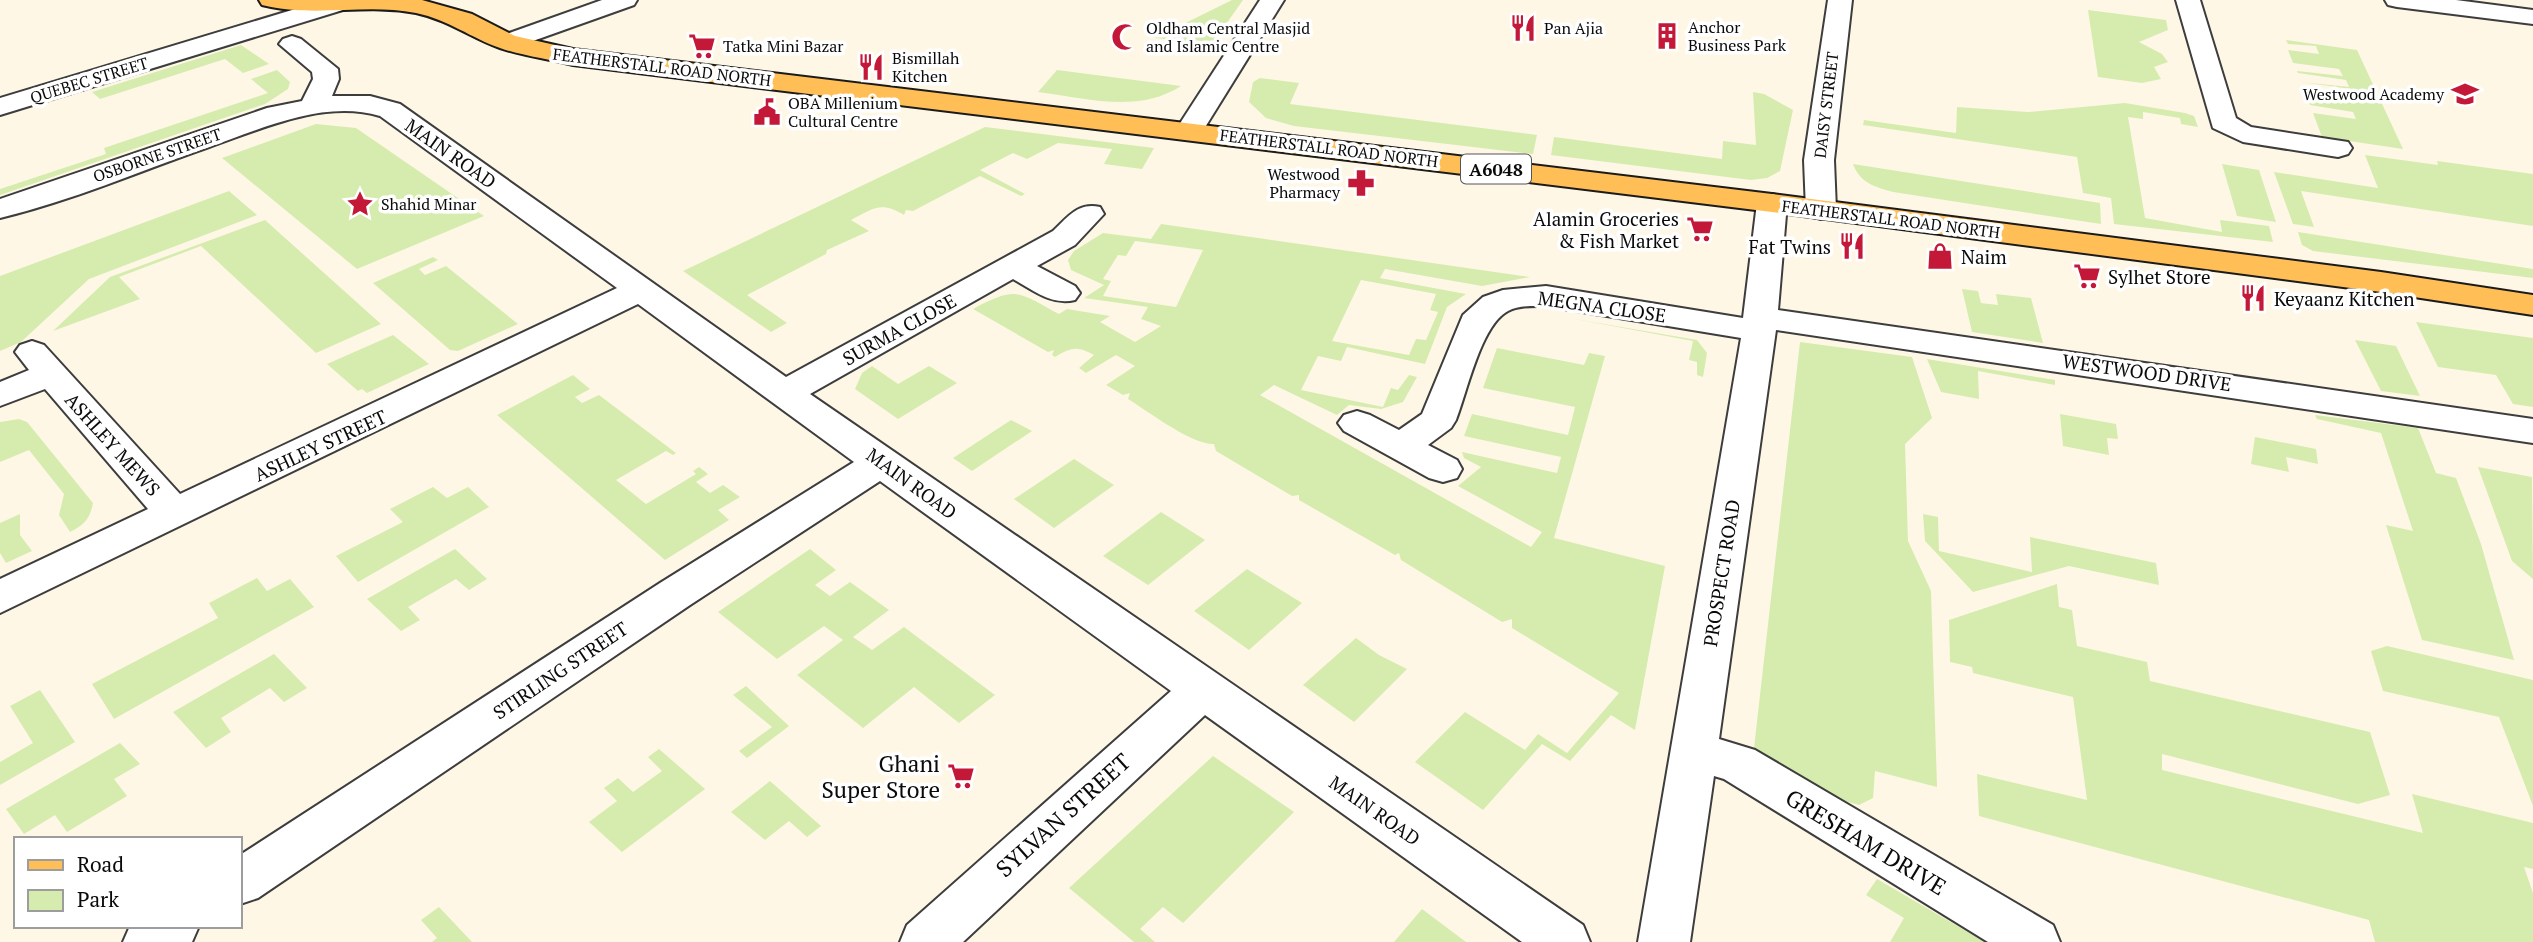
<svg xmlns="http://www.w3.org/2000/svg" width="2533" height="942" viewBox="0 0 2533 942" font-family="'PT Serif',serif">
  <rect width="100%" height="100%" fill="#fff7e6"/>
  <g fill="#d6ecae" fill-rule="evenodd">
    <path d="M1232,0H1243L1212,44L1155,38Z"/>
    <path d="M2088,10L2166,20L2168,30L2139,42L2162,54L2168,62L2154,67L2161,79L2142,83L2098,77Z"/>
    <path d="M2286,40L2357,50L2403,149L2322,137L2313,113L2356,119L2353,112L2310,105L2305,91L2356,98L2351,89L2301,82L2349,87L2346,80L2298,73L2297,71L2343,76L2339,69L2293,63L2288,50L2319,54L2316,46L2288,44Z"/>
    <path d="M241,45L269,64L243,73L225,59L100,99L92,92Z"/>
    <path d="M277,70L290,82L288,89L265,104L0,195V189L106,154L104,148L268,93L251,79Z"/>
    <path d="M1057,70L1181,86C1138,114 1086,98 1038,92Z"/>
    <path d="M1260,78L1299,83L1290,104L1537,135L1533,154L1294,126L1266,118L1249,102L1253,82Z"/>
    <path d="M1753,92L1764,94L1793,110L1780,171L1767,178L1751,180L1551,155L1554,137L1722,159L1723,141L1756,145Z"/>
    <path d="M2125,103L2185,113L2194,116L2198,127L2181,124L2180,118L2143,112V119L2128,117L2145,218L2222,232L2220,220L2269,226L2273,242L2114,224L2111,198L2083,193L2077,157L1863,125L1864,120L1956,133L1957,107L2028,112Z"/>
    <path d="M316,124L356,128L484,216L357,269L222,158Z"/>
    <path d="M985,127L1154,148L1142,169L1104,164L1112,149L1058,143L1027,159L1013,153L980,170L1025,194L1021,196L980,176L913,211L906,210L904,215C881,201 874,208 851,220L869,231L827,250L826,254L747,295L787,323L771,332L683,271Z"/>
    <path d="M2365,155L2438,165L2437,161L2533,174V226L2301,191L2314,227L2293,224L2274,172L2378,188Z"/>
    <path d="M1853,164L2100,203L2101,224L1893,192C1875,187 1860,183 1853,164Z"/>
    <path d="M2222,164L2259,170L2276,222L2237,216Z"/>
    <path d="M229,191L257,215L89,279L21,342L0,351V276Z"/>
    <path d="M265,220L381,324L316,353L201,246L119,277L140,299L53,331L110,277Z"/>
    <path d="M1161,224L1530,277L1482,286L1385,269L1380,278L1466,294L1447,307L1425,364L1347,347L1341,361L1318,356L1301,390L1383,407L1391,388L1398,390L1409,375L1417,377L1403,402L1381,409L1349,405L1337,415L1274,385L1260,395L1531,547L1542,532L1458,486L1481,467L1464,458L1462,452L1557,473L1561,457L1464,436L1472,414L1568,435L1575,407L1483,388L1497,348L1584,365L1589,353L1605,356L1554,538L1665,566L1635,730L1611,715L1570,761L1542,744L1483,810L1415,762L1465,712L1525,750L1538,734L1567,753L1619,693L1512,628V619L1502,622L1401,560L1399,553L1395,555L1299,500V495L1292,496L1216,451L1214,444C1192,445 1149,412 1128,399L1130,393L1123,395L1106,385L1135,366L1116,355L1086,373L1079,368L1094,355C1077,346 1072,347 1055,357L1052,355L1054,350L1048,352L973,309C1016,286 1017,291 1059,314L1067,309L1110,316L1100,322L1135,342L1161,326L1141,319L1148,307L1084,298L1104,285L1071,270L1068,260L1074,251L1103,233L1151,239ZM1135,241L1203,250L1176,307L1103,296L1111,281L1103,279L1118,255L1126,256ZM1361,280L1436,294L1430,310L1438,312L1426,340L1416,339L1409,355L1332,341Z"/>
    <path d="M2298,232L2533,269V278L2313,251L2302,245Z"/>
    <path d="M433,257L438,260L419,269L425,275L446,266L518,324L458,351L450,350L373,283Z"/>
    <path d="M1962,289L1978,291L1981,303L1998,305L1996,294L2031,298L2043,343L1972,332Z"/>
    <path d="M1569,318L1697,340L1707,353L1703,377L1697,375V362L1689,360L1693,341Z"/>
    <path d="M2416,322L2533,338V407L2513,404L2496,375L2438,367Z"/>
    <path d="M393,335L429,364L367,393L362,389L358,391L327,364Z"/>
    <path d="M2355,340L2396,346L2420,396L2381,391Z"/>
    <path d="M1800,342L1912,357L1932,418L1905,444L1908,541L1931,591L1937,787L1875,771L1873,798L1859,805L1837,799L1754,748Z"/>
    <path d="M1927,359L2055,380V385L1978,371L1979,399L1941,392Z"/>
    <path d="M872,366L898,384L929,366L957,383L898,419L855,389L862,373Z"/>
    <path d="M573,375L590,389L575,397L582,403L599,395L676,453L673,455L666,451L616,480L646,504L696,474L693,471L699,467L708,474L696,482L710,493L723,485L740,497L718,510L729,520L665,560L497,415Z"/>
    <path d="M2060,414L2116,424L2118,439L2107,438L2109,455L2063,446Z"/>
    <path d="M2315,415L2418,428L2436,473L2456,478L2481,544L2514,660L2422,640L2386,525L2413,531L2381,433L2317,419Z"/>
    <path d="M19,419L27,422L93,503C90,519 84,525 70,532L59,515L64,494L29,450L0,462V422Z"/>
    <path d="M1011,420L1032,431L972,471L953,458Z"/>
    <path d="M2255,437L2316,449L2318,464L2286,457L2289,472L2251,464Z"/>
    <path d="M1074,459L1114,485L1054,528L1014,499Z"/>
    <path d="M2478,467L2532,477L2533,579L2512,561Z"/>
    <path d="M433,487L447,498L468,487L489,507L358,582L336,556L403,522L390,509Z"/>
    <path d="M1161,512L1205,540L1148,585L1103,556Z"/>
    <path d="M20,514V535L32,551L6,563L0,553V523Z"/>
    <path d="M1923,514L1938,517L1939,551L2032,572L2030,537L2156,563L2159,585L2069,566L1973,592L1925,541Z"/>
    <path d="M455,549L487,579L469,590L456,579L408,607L420,620L401,631L367,599Z"/>
    <path d="M810,549L836,570L815,585L830,596L850,582L889,610L853,637L872,650L904,627L995,695L959,723L914,687L863,728L797,675L843,640L824,626L777,659L718,612Z"/>
    <path d="M1247,569L1302,603L1249,650L1194,611Z"/>
    <path d="M257,578L267,591L290,579L314,607L114,719L92,684L218,618L209,603Z"/>
    <path d="M2057,584L2059,607L2072,610L2077,646L2147,662L2150,681L2370,732L2390,795L2358,804L2162,754V770L2423,833L2412,794L2533,823V869L2524,867L2533,893V942H2375L2369,920L1979,816L1977,774L2087,800L2073,697L1973,673L1972,667L1950,662L1949,620Z"/>
    <path d="M1356,638L1379,655L1407,669L1354,722L1303,685Z"/>
    <path d="M2387,646L2533,680V806L2499,717L2383,691L2371,651Z"/>
    <path d="M274,654L307,688L284,702L270,688L221,718L231,732L206,748L173,712Z"/>
    <path d="M746,686L789,726L747,758L739,751L772,727L733,695Z"/>
    <path d="M40,690L75,742L0,785V762L33,743L10,706Z"/>
    <path d="M120,743L140,764L114,779L127,796L67,832L55,815L24,834L6,809Z"/>
    <path d="M659,749L705,789L622,852L589,822L617,801L604,788L618,778L633,792L662,771L648,757Z"/>
    <path d="M1213,756L1294,812L1183,923L1163,907L1140,929L1155,942H1134L1069,888Z"/>
    <path d="M770,781L821,826L807,837L789,821L765,840L731,812Z"/>
    <path d="M1877,879L1985,942H1890L1904,918L1866,895Z"/>
    <path d="M439,907L472,942H432L437,938L421,920Z"/>
    <path d="M1422,909L1466,942H1394Z"/>
  </g>
  <g fill="none" stroke-linecap="round" stroke-linejoin="round">
    <defs>
      <g id="minor">
        <path d="M325,0H346L349,4L346,9L0,115V98Z"/>
        <path d="M602,0H637L634,5L516,47H498L494,42L498,37Z"/>
        <path d="M1260,0H1284L1199,137L1189,139L1179,137L1175,131Z"/>
        <path d="M1828,0H1852L1834,160L1836,210L1832,216L1821,219L1810,216L1806,210L1804,160Z"/>
        <path d="M2176,0H2200L2236,118L2251,127L2348,142L2352,148L2348,154L2338,157L2243,142L2213,128Z"/>
        <path d="M2385,0H2456L2533,10V24L2397,7L2388,5Z"/>
        <path d="M292,36L301,39L338,69L339,79L332,96H370L400,104L786,377L1053,231C1068,217 1078,202 1100,207L1104,214L1075,245L1037,266L1075,286L1080,293L1075,300C1052,306 1033,290 1013,279L810,394L1583,925L1590,942H1522L1205,715L963,942H900L907,925L1171,691L880,481L690,605L258,898L240,904V855L660,583L854,462L638,304L0,613V579L148,509L45,389L0,406V382L29,370L15,352L20,345L32,341L44,345L180,494L617,288L380,116C324,99 261,129 209,147C140,171 71,201 0,218V199L267,108L302,101L313,79L312,72L279,44L283,39Z"/>
        <path d="M1772,194L1783,197L1787,203L1778,310L2533,419V443L1776,330L1719,739L1755,750L2053,925L2060,942H1988L1724,779L1714,776L1690,942H1638L1741,338L1546,306C1534,306 1519,305 1508,311C1481,325 1467,392 1456,420L1451,428L1428,445L1457,460L1462,469L1457,478L1443,482L1429,478L1344,431L1338,423L1344,415L1357,411L1370,415L1399,430L1422,414L1463,315L1483,297L1503,290L1546,286L1743,318L1757,203L1761,197Z"/>
        <path d="M130,926H199L192,942H123Z"/>
      </g>
      <path id="primary" d="M259,0H422L472,14L515,36L573,49L1772,194L2381,272L2533,295V315L2381,292L1772,212L573,65C549,59 523,56 500,48C471,38 449,20 416,13C365,3 314,18 262,5Z"/>
    </defs>
    <use href="#minor" stroke="#3d3d3d" stroke-width="4"/>
    <use href="#primary" stroke="#1b1b1b" stroke-width="4"/>
    <use href="#minor" fill="#fff" fill-rule="evenodd"/>
    <use href="#primary" fill="#ffbe56" fill-rule="evenodd"/>
  </g>
  <defs>
    <symbol id="restaurant-bare" viewBox="-9 -9 18 18"><path d="M-5-6h1v4h1v-4h1v4h1v-4h1v5L-1.5 .5V6h-2V.5L-5-1ZM5-6V6H3V1.5H1.5Q1.5-4 5-6Z" fill="#c31838" stroke="#fff" stroke-width="2.5" paint-order="stroke"/></symbol>
    <symbol id="building-bare" viewBox="-9 -9 18 18"><path d="M-4-6H4V6H1V3H-1V6H-4ZM-2.5-4.3h1.7v1.8h-1.7ZM.8-4.3h1.7v1.8H.8ZM-2.5-1h1.7V.8h-1.7ZM.8-1h1.7V.8H.8Z" fill="#c31838" stroke="#fff" stroke-width="2.5" paint-order="stroke"/></symbol>
    <symbol id="mosque-bare" viewBox="-9 -9 18 18"><path d="M3.5-4.9A6 6 0 1 0 3.5 4.9A5 5 0 1 1 3.5-4.9Z" fill="#c31838" stroke="#fff" stroke-width="2.5" paint-order="stroke"/></symbol>
    <symbol id="supermarket-bare" viewBox="-9 -9 18 18"><path d="M-6-5.5h2.5l.6 2H6L4.5 2H-2.5L-4.4-4H-6ZM-1.5 3.2a1.3 1.3 0 1 0 .1 0ZM3 3.2a1.3 1.3 0 1 0 .1 0Z" fill="#c31838" stroke="#fff" stroke-width="2.5" paint-order="stroke"/></symbol>
    <symbol id="school-bare" viewBox="-9 -9 18 18"><path d="M0-5L7-2L0 1L-7-2ZM-4 1L0 2.5L4 1V4Q0 6-4 4Z" fill="#c31838" stroke="#fff" stroke-width="2.5" paint-order="stroke"/></symbol>
    <symbol id="civic-bare" viewBox="-9 -9 18 18"><path d="M-.6-6.5H3V-4.5H.6V-3L4-1V1h2V6H-6V1h2V-1L-.6-3ZM-1.2 2.5V6h2.4V2.5Z" fill="#c31838" stroke="#fff" stroke-width="2.5" paint-order="stroke"/></symbol>
    <symbol id="pharmacy-bare" viewBox="-9 -9 18 18"><path d="M-2-6h4v4h4v4h-4v4h-4v-4h-4v-4h4Z" fill="#c31838" stroke="#fff" stroke-width="2.5" paint-order="stroke"/></symbol>
    <symbol id="sight-bare" viewBox="-9 -9 18 18"><path d="M0-6L1.8-2.2L6-1.7L2.9 1.2L3.7 5.4L0 3.3L-3.7 5.4L-2.9 1.2L-6-1.7L-1.8-2.2Z" fill="#c31838" stroke="#fff" stroke-width="2.5" paint-order="stroke"/></symbol>
    <symbol id="shop-bare" viewBox="-9 -9 18 18"><path d="M-5-2.5h2.3a2.7 3.5 0 0 1 5.4 0H5L5.5 6h-11ZM-1.5-2.5h3a1.5 2.3 0 0 0-3 0Z" fill="#c31838" stroke="#fff" stroke-width="2.5" paint-order="stroke"/></symbol>
  </defs>
  <g fill-rule="evenodd">
    <use href="#restaurant-bare" x="1504" y="9" width="38" height="38"/>
    <use href="#building-bare" x="1648" y="17" width="38" height="38"/>
    <use href="#mosque-bare" x="1106" y="18" width="38" height="38"/>
    <use href="#supermarket-bare" x="683" y="27" width="38" height="38"/>
    <use href="#restaurant-bare" x="852" y="48" width="38" height="38"/>
    <use href="#school-bare" x="2446" y="75" width="38" height="38"/>
    <use href="#civic-bare" x="748" y="93" width="38" height="38"/>
    <use href="#pharmacy-bare" x="1342" y="164" width="38" height="38"/>
    <use href="#sight-bare" x="341" y="185" width="38" height="38"/>
    <use href="#supermarket-bare" x="1681" y="210" width="38" height="38"/>
    <use href="#restaurant-bare" x="1833" y="227" width="38" height="38"/>
    <use href="#shop-bare" x="1921" y="237" width="38" height="38"/>
    <use href="#supermarket-bare" x="2068" y="257" width="38" height="38"/>
    <use href="#restaurant-bare" x="2234" y="279" width="38" height="38"/>
    <use href="#supermarket-bare" x="942" y="757" width="38" height="38"/>
  </g>
  <g text-anchor="middle" dominant-baseline="central" stroke-width="7" stroke-linejoin="round" paint-order="stroke">
    <g font-size="16" fill="#0a0a0a" stroke="#fff" text-anchor="start">
      <text x="1688" y="27">Anchor<tspan x="1688" dy="18">Business Park</tspan></text>
      <text x="1146" y="28">Oldham Central Masjid<tspan x="1146" dy="18">and Islamic Centre</tspan></text>
      <text x="1544" y="28">Pan Ajia</text>
      <text x="723" y="46">Tatka Mini Bazar</text>
      <text x="892" y="58">Bismillah<tspan x="892" dy="18">Kitchen</tspan></text>
      <text x="2444" y="94" text-anchor="end">Westwood Academy</text>
      <text x="788" y="103">OBA Millenium<tspan x="788" dy="18">Cultural Centre</tspan></text>
      <text x="1340" y="174" text-anchor="end">Westwood<tspan x="1340" dy="18">Pharmacy</tspan></text>
      <text x="381" y="204">Shahid Minar</text>
    </g>
    <g font-size="16" fill="#0a0a0a" stroke="#fff">
      <text transform="translate(662 67) rotate(7)">FEATHERSTALL ROAD NORTH</text>
      <text transform="translate(89 80) rotate(-17)">QUEBEC STREET</text>
      <text transform="translate(1826 105) rotate(-83)">DAISY STREET</text>
      <text transform="translate(1329 148) rotate(7)">FEATHERSTALL ROAD NORTH</text>
      <text transform="translate(157 155) rotate(-19)">OSBORNE STREET</text>
      <text transform="translate(1891 219) rotate(7)">FEATHERSTALL ROAD NORTH</text>
    </g>
    <rect fill="#fff" stroke="#545454" stroke-width="2" x="1461" y="154.5" width="70" height="29" rx="5"/>
    <g font-size="18" font-weight="bold" fill="#0a0a0a">
      <text x="1496" y="169">A6048</text>
    </g>
    <g font-size="19" fill="#0a0a0a" stroke="#fff">
      <text transform="translate(451 153) rotate(35)">MAIN ROAD</text>
      <text transform="translate(1602 306) rotate(8)">MEGNA CLOSE</text>
      <text transform="translate(899 329) rotate(-29)">SURMA CLOSE</text>
      <text transform="translate(2147 372) rotate(8)">WESTWOOD DRIVE</text>
      <text transform="translate(113 444) rotate(48)">ASHLEY MEWS</text>
      <text transform="translate(320 445) rotate(-25)">ASHLEY STREET</text>
      <text transform="translate(912 483) rotate(36)">MAIN ROAD</text>
      <text transform="translate(1721 573) rotate(-81)">PROSPECT ROAD</text>
      <text transform="translate(560 670) rotate(-34)">STIRLING STREET</text>
      <text transform="translate(1375 810) rotate(35)">MAIN ROAD</text>
    </g>
    <g font-size="19" fill="#0a0a0a" stroke="#fff" text-anchor="start">
      <text x="1679" y="218" text-anchor="end">Alamin Groceries<tspan x="1679" dy="22">&amp; Fish Market</tspan></text>
      <text x="1831" y="246" text-anchor="end">Fat Twins</text>
      <text x="1961" y="256">Naim</text>
      <text x="2108" y="276">Sylhet Store</text>
      <text x="2274" y="298">Keyaanz Kitchen</text>
    </g>
    <g font-size="23" fill="#0a0a0a" stroke="#fff" text-anchor="end">
      <text x="940" y="763">Ghani<tspan x="940" dy="26">Super Store</tspan></text>
    </g>
    <g font-size="23" fill="#0a0a0a" stroke="#fff">
      <text transform="translate(1063 815) rotate(-42)">SYLVAN STREET</text>
      <text transform="translate(1866 842) rotate(31)">GRESHAM DRIVE</text>
    </g>
  </g>
  <rect x="14" y="837" width="228" height="91" fill="#ffffff" stroke="#9d9d9d" stroke-width="2"/>
  <rect x="28" y="860" width="35" height="10" fill="#ffbe56" stroke="#9d9d9d" stroke-width="2"/>
  <text x="77" y="872" font-size="21" fill="#0a0a0a">Road</text>
  <rect x="28" y="890" width="35" height="21" fill="#d6ecae" stroke="#9d9d9d" stroke-width="2"/>
  <text x="77" y="907" font-size="21" fill="#0a0a0a">Park</text>
</svg>
